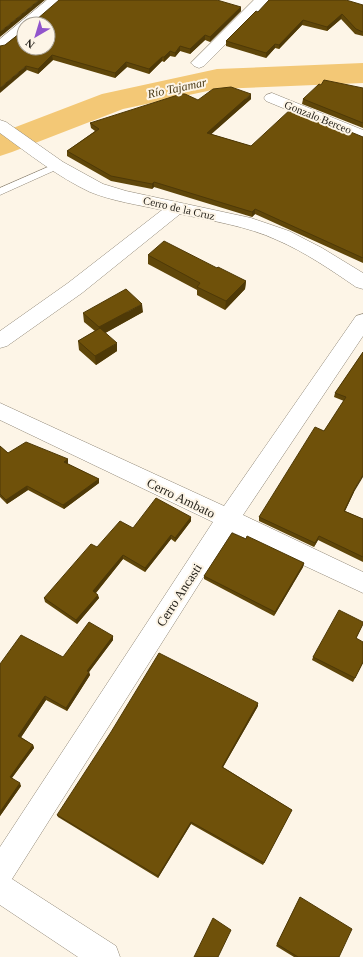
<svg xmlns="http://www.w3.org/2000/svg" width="363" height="957" viewBox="0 0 363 957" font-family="'Times New Roman',serif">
  <rect width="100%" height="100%" fill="#fdf5e7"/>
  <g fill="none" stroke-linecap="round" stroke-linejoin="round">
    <path fill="#f3c876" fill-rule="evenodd" d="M363,63V83L217,89L123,109L12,152L0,156V133L102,94L217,69Z"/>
    <defs>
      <path id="lane" d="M57,163L60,164L62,166L60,168L0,195V188Z"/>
      <g id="street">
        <path d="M47,0H63L36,24H24V33L5,49L0,50V39Z"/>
        <path d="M254,0H269L204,66L199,68L194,66L191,63Z"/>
        <path d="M342,0H363V8L344,3Z"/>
        <path d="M272,93L363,130V141L266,101L264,98L266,95Z"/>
        <path d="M0,120L6,122L63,162L103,184L126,191L251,218L289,231L322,248L363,273V289L356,287C331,270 305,252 277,240C247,226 212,221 180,214L82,293L7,346L0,348V331L68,283L162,210C139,205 112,201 90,192C58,177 29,154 0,133Z"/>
        <path d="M363,314V336L243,515L363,572V593L232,532L12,879L116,946L120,957H78L0,905V847L213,522L0,420V403L224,506L356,316Z"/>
      </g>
    </defs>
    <use href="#lane" stroke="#908777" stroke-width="1"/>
    <use href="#street" stroke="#908777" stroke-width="1"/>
    <use href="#lane" fill="#fff" fill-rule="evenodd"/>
    <use href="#street" fill="#fff" fill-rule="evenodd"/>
  </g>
  <g fill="#5f4609">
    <path d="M363,5V36L355,34L341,19L327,31L302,25L279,49L275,48L266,58L226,46V41L258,12Z"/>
    <path d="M241,7V11L210,42L205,40L190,54L180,51L175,57L170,56L164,62L162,61L149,74L127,67L115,78L53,60L38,74L27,70L5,45L36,20Z"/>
    <path d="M363,88V128L302,104L303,99Z"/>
    <path d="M251,99L211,134L251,146L363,137V263L255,214L252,217L154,187L152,189L111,181L67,156V151L95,131L91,128L90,123L198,100Z"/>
    <path d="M148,255L217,268L246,281L245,289L225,310L197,295V290L148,264Z"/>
    <path d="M143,312L105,333L117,351L96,365L79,350L78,341L95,331L84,322L83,313Z"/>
    <path d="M363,352L354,492L345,511L363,519V562L318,540L314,547L259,521V517L324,431L344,401L334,397L335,393Z"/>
    <path d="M0,446L8,453L68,459V464L99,479V483L64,509L28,490L7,504L0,497Z"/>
    <path d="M191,517V521L175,542L171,539L145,572L123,559L96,593L99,598L77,624L45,602L44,598L133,528Z"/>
    <path d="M246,539L304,563L303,567L274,616L204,579V576Z"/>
    <path d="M362,626L356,639L363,663L353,682L312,660L313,657Z"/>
    <path d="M113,636V640L89,672L90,675L67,711L46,700L21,737L33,745L34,748L12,778L21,786L0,816V664L63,657Z"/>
    <path d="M258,706L223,767L292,810L263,865L191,824L158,878L58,817L57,815Z"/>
    <path d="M300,897L339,957H294L276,946Z"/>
  </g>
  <g fill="#4e3907">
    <path d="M39,0H45L0,37V32Z"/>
    <path d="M241,7V11L210,42V37Z"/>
    <path d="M342,14L341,19L327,31V27Z"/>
    <path d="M303,20L302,25L279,49V45Z"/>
    <path d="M205,35V40L190,54V49Z"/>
    <path d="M275,44V48L266,58V53Z"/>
    <path d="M180,46V51L175,57V53Z"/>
    <path d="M170,51V56L164,62V57Z"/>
    <path d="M52,55L53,60L38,74V69Z"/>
    <path d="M162,57V61L149,74V69Z"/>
    <path d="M126,62L127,67L115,78V73Z"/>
    <path d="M26,66L27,70L0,93V88Z"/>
    <path d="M251,94V99L207,138V133Z"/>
    <path d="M154,182V187L152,189V184Z"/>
    <path d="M255,209V214L252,217V212Z"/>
    <path d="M246,281L245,289L225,310L226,301Z"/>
    <path d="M142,304L143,312L100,336L99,327Z"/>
    <path d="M117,343V351L96,365L95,356Z"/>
    <path d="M68,459V463L64,466V462Z"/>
    <path d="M363,475V477L354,492L343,515L344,511L355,488Z"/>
    <path d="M99,479V483L64,509L63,505Z"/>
    <path d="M27,486L28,490L7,504L6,500Z"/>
    <path d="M191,517V521L175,542V538Z"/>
    <path d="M171,535V539L145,572V568Z"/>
    <path d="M319,536L318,540L314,547L315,543Z"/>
    <path d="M123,555V559L94,595L93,591Z"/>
    <path d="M304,563L303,567L274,616L275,612Z"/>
    <path d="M98,595L99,598L77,624L76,620Z"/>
    <path d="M113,636V640L89,672L90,675L67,711L66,708L87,671Z"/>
    <path d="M45,696L46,700L20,739L18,736Z"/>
    <path d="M258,703V706L222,769V767Z"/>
    <path d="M33,745L34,748L11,779L10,777Z"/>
    <path d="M20,783L21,786L0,816V812Z"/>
    <path d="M191,822V824L158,878V876Z"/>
  </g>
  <g fill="#6f510a" stroke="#4e3907">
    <path d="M0,0H39L0,32Z"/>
    <path d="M59,0H217L241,7L210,37L205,35L190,49L180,46L175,53L170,51L164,57H162L149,69L126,62L115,73L52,55L38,69L26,66L0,88V46L5,45L24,30V48H48V24H25V21L36,20Z"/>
    <path d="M269,0H346L363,5V32L356,29L342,14L327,27L303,20L279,45L275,44L266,53L226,41L256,11L258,12Z"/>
    <path d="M324,80L363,88V123L303,99L319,84L321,85Z"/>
    <path d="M231,87L251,94L207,133L251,146L292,108L363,137V258L255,209L252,212L154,182L152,184L111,176L67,151L99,129L90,123L181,94H185L198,100L213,89Z"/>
    <path d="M164,241L217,268L218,267L246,281L226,301L197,287L200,283L148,255Z"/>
    <path d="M126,289L142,304L99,327L83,313Z"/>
    <path d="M100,328L117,343L95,356L78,341Z"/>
    <path d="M363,352V475L355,488L344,511L363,519V557L319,536L315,543L259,517L315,427L324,431L346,397L335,393Z"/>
    <path d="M26,442L68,459L64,462L99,479L63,505L27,486L6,500L0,494V446L8,453Z"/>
    <path d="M156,498L191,517L175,538L171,535L145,568L123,555L93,591L98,595L76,620L44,598L91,544L97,547L120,521L133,528Z"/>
    <path d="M232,533L246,539L247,536L304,563L275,612L204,576Z"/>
    <path d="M339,610L363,622V624L356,638L363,642V662L355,678L313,657Z"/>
    <path d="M89,622L113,636L87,671L89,672L66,708L45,696L18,736L33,745L10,777L20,783L0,812V664L21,635L63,657Z"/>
    <path d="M159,653L258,703L222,767L292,810L264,863L191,822L158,876L57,815L111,732Z"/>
    <path d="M300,897L352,929L339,957H298L277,944Z"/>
    <path d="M213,918L231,930L218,957H194Z"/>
  </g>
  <g text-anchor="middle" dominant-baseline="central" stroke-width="4" stroke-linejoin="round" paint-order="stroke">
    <g font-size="11" fill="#211e17" stroke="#fdf5e7">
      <text transform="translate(318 117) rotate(22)">Gonzalo Berceo</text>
      <text transform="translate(179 208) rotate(13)">Cerro de la Cruz</text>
    </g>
    <g font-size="12" font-style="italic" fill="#4c3b17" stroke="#fdf5e7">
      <text transform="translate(177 88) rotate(-12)">Río Tajamar</text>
    </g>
    <g font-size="13" fill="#211e17" stroke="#fdf5e7">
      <text transform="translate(181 498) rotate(26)">Cerro Ambato</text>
      <text transform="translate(179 595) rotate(-57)">Cerro Ancasti</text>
    </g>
  </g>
  <g transform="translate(36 36) rotate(218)"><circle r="19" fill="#fdf5e7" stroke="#a59f94"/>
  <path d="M0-3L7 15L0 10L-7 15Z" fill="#9255cc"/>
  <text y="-6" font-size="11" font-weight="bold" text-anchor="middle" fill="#211e17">N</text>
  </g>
</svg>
